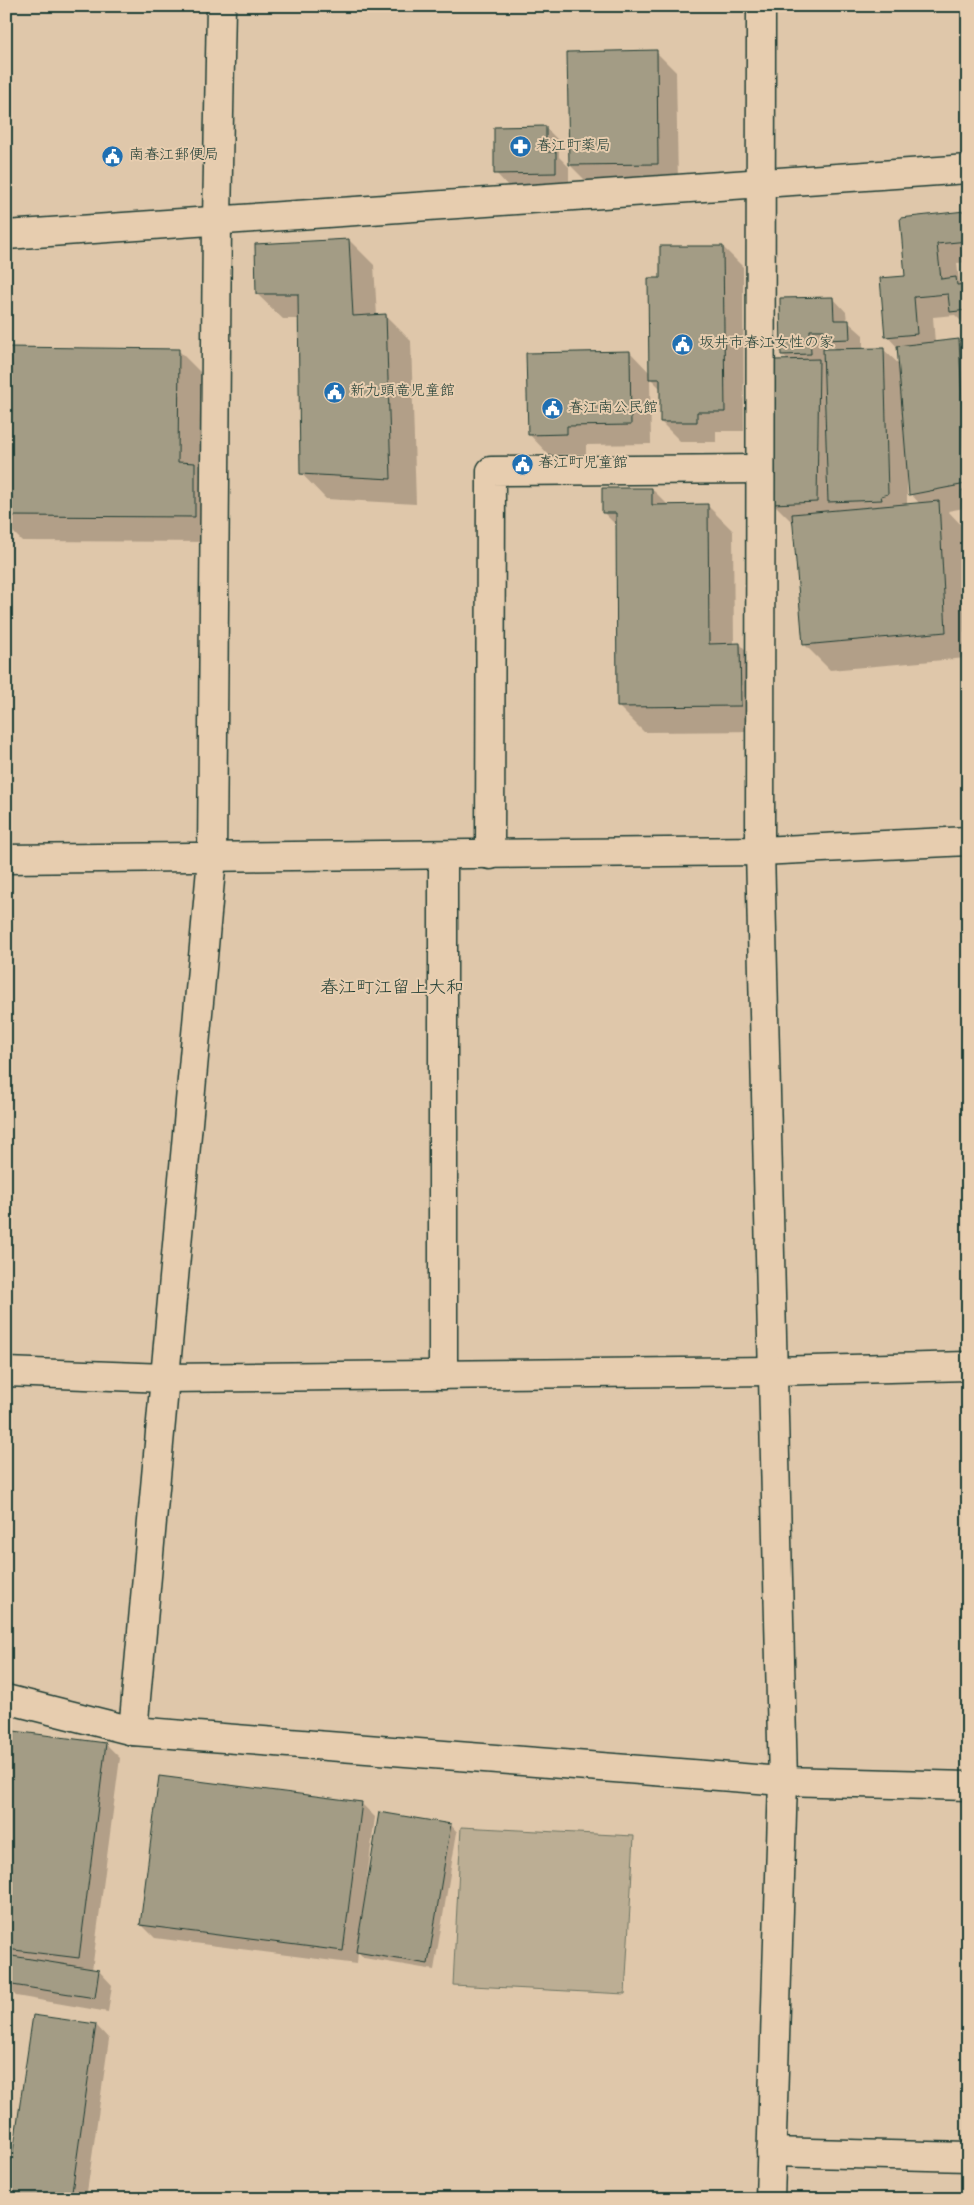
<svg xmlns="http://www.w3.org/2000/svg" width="974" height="2205" viewBox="0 0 974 2205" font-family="'Gochi Hand','Klee One',sans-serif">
  <rect width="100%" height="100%" fill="#dfc7aa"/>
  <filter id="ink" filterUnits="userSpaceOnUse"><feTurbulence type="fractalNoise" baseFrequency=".02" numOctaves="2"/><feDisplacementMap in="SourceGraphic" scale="10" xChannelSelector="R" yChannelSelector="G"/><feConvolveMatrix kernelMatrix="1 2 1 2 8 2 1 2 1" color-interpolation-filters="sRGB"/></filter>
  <g filter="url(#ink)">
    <path fill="#bcae94" stroke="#6e7664" d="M461,1827L634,1836L625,1994L453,1985Z"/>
    <g fill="#0003" fill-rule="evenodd">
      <path d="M656,52L676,72L678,183L590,185L570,165Z"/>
      <path d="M545,127L559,141V157L569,167V186L509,187L496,173Z"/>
      <path d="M964,213L968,216V262L957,263L959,281L963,285H968V328L955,315L933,317L935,343L959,340L968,349V729L966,658L830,670L804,644L794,524L774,504L789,361L782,355L833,298L846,312L847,321L863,335V350H884L900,365L898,348L887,336L906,278ZM830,343L837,350H824V344ZM907,473H909L911,494L920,504L907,505ZM964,508V528L948,511Z"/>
      <path d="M349,240L374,265L377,316L385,315L411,341L416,504L326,499L301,473L300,319H283L257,294Z"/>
      <path d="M723,247L743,267L744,431H716V442H681L661,422V389L650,378L651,444L586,445V454L549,455L529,434L630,352L650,373L661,279Z"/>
      <path d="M6,349L178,350L204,376L220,542L22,541L6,525Z"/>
      <path d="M652,489L669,506H708L733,531L734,644H740L765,670L766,731L644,732L618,706L617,526L603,512Z"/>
      <path d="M6,1731L106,1744L120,1758L92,1970L99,1971L112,1985L108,2012L16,1996L6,1986Z"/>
      <path d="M361,1803L375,1817L367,1878L451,1825L457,1832L434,1970L364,1958L358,1952L357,1964L155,1938L141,1924Z"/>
      <path d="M6,2011L9,2014L6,2033Z"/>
      <path d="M96,2025L109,2039L86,2199H7Z"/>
    </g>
    <g fill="#a39c85" stroke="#1f3d34">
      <path d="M657,50L658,164L569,165L567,52Z"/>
      <path d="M546,126V152H556V173L494,174V127Z"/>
      <path d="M965,211L968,241L937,244L941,279L956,277L957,285L968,284V310L950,312L948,294L914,297L917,334L885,337L880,278L905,276L900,218Z"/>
      <path d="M349,239L353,316L386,314L391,479L300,474L298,294H256L255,244Z"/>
      <path d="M660,246H723L725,412H697V422H660V379H649L648,278H660Z"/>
      <path d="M833,297L834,320H849L850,339L824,340V330H810L811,354L781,355L780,298Z"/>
      <path d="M959,339L966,484L909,495L897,346Z"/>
      <path d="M6,347L179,349L178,462L195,463V517L6,516Z"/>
      <path d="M884,348L888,494L881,496L882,500L828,502L823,349Z"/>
      <path d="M630,351L631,425L567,426V434L528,435L526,353Z"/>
      <path d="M819,359L817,502L773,504L774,360Z"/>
      <path d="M602,488H652V505L708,504L709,644L740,643L741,706L617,707L616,513H602Z"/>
      <path d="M962,490H968V633H965Z"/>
      <path d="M939,501L946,632L803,645L792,514Z"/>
      <path d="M965,643H968V742H967Z"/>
      <path d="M6,1730L106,1743L79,1958L6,1949Z"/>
      <path d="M159,1776L362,1802L343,1951L140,1925Z"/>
      <path d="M379,1812L451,1824L428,1964L356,1952Z"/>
      <path d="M6,1955L99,1970L95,1998L6,1984Z"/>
      <path d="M33,2015L96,2024L71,2199H6Z"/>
    </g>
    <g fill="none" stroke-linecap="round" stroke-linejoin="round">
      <defs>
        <g id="minor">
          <path d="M761,6L760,851L783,1781L770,2199"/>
          <path d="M443,855V1375"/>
          <path d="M490,855L491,471L760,469"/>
          <path d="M6,859L760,851L968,841"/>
          <path d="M6,1372L165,1378L773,1371L968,1366"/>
          <path d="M6,1699L133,1731L783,1781L968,1786"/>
          <path d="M133,1731L212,858L217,220L221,6"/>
          <path d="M771,2152L968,2157"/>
        </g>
        <path id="tertiary" d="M6,235L968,169"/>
      </defs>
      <use href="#minor" stroke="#1f3d34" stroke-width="31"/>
      <use href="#tertiary" stroke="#1f3d34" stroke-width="31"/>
      <use href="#minor" stroke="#e7cdaf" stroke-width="28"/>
      <use href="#tertiary" stroke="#e7cdaf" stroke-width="28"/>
    </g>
  </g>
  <defs>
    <symbol id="pharmacy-disc" viewBox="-11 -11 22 22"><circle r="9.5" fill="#1f6fb2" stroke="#e7cdaf"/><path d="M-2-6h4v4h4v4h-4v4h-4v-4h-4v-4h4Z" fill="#fff"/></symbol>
    <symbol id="civic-disc" viewBox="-11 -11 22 22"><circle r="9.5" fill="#1f6fb2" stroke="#e7cdaf"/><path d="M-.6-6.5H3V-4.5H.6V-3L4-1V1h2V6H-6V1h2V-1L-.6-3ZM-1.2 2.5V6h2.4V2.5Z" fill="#fff"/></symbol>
  </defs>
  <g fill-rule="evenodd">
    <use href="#pharmacy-disc" x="508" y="134" width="25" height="25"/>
    <use href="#civic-disc" x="100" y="144" width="25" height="25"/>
    <use href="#civic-disc" x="670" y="332" width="25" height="25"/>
    <use href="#civic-disc" x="322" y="380" width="25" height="25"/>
    <use href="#civic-disc" x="540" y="396" width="25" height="25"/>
    <use href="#civic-disc" x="510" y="452" width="25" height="25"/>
  </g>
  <g text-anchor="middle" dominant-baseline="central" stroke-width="4" stroke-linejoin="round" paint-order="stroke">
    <g font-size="15" fill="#1f3d34" stroke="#e7cdaf" text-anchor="start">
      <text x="536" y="147">春江町薬局</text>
      <text x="129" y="156">南春江郵便局</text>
      <text x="699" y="344">坂井市春江女性の家</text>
      <text x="350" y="392">新九頭竜児童館</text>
      <text x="568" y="409">春江南公民館</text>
      <text x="538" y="464">春江町児童館</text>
    </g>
    <g font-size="18" fill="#1f3d34" stroke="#e7cdaf">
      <text x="392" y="989">春江町江留上大和</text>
    </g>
  </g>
  <rect width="974" height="2205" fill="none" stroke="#e7cdaf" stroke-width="25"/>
  <rect x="12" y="12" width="949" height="2180" fill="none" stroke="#1f3d34" stroke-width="2" filter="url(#ink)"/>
</svg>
